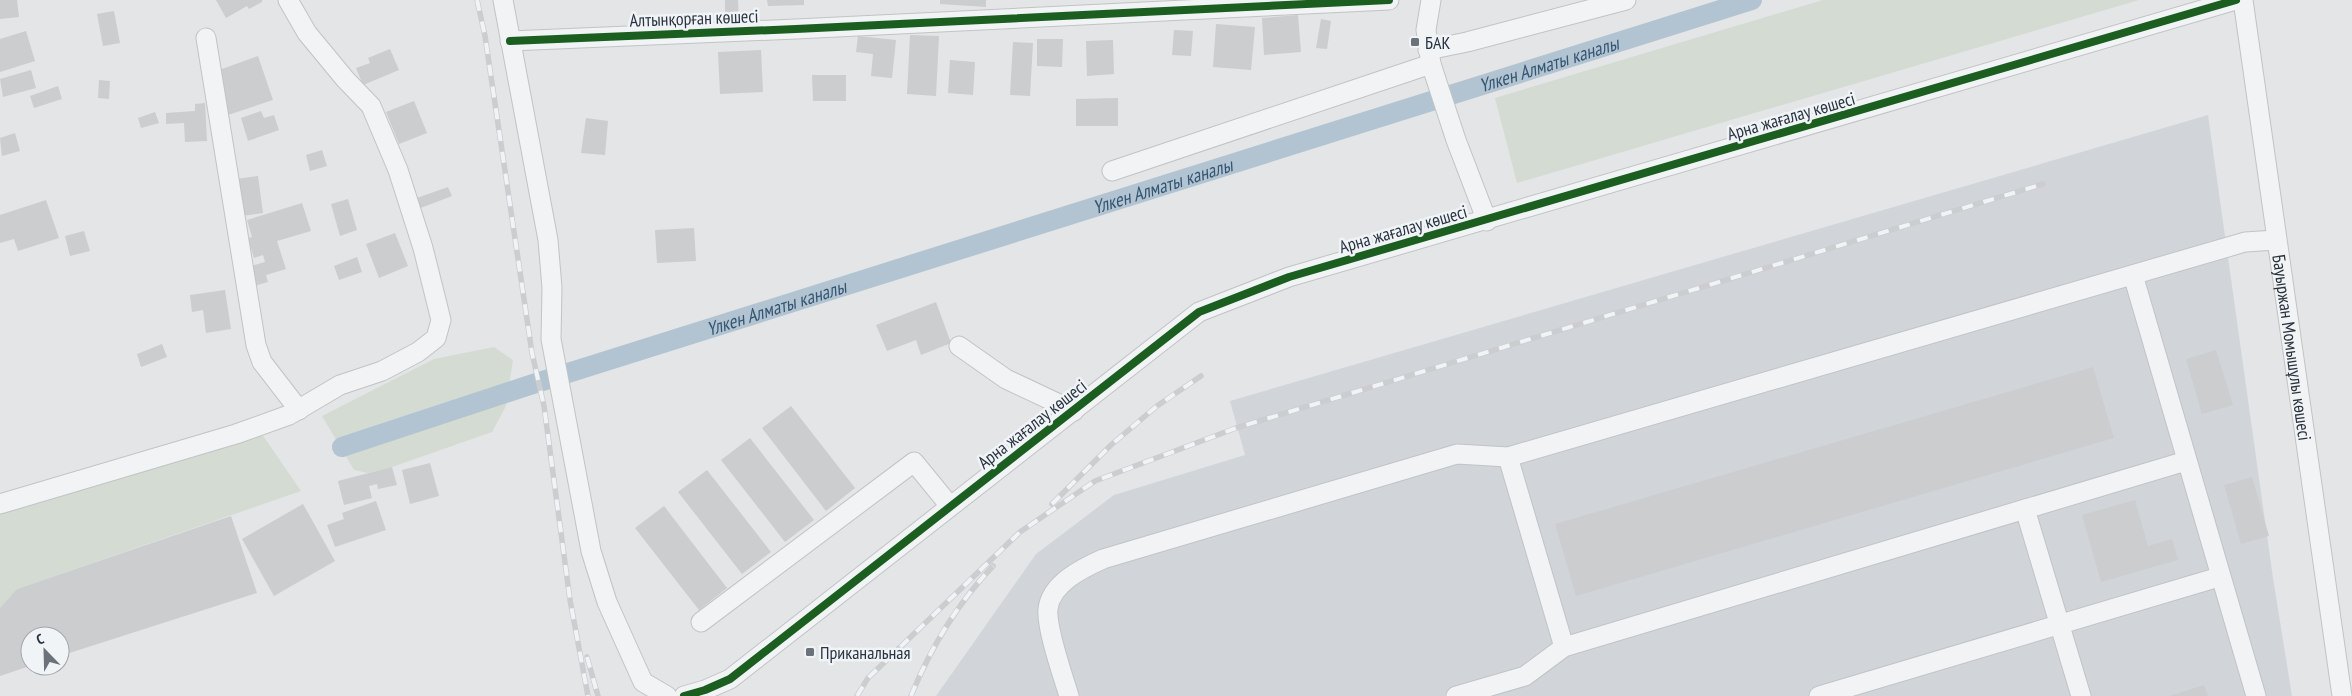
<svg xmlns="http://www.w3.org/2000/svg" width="2352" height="696" viewBox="0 0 2352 696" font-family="'PT Sans Narrow',sans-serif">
  <rect width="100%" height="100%" fill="#e3e5e7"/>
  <path fill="#d1d5da" d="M2208,115L2273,578L2292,696H936L1036,554L1114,495L1245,455L1230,401Z"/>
  <g fill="#d4dbd3">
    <path d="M1823,0H2139L1517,183L1495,98Z"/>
    <path d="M494,347L513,360L506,406L492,432L392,467L368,473L354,470L322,416L434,359Z"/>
    <path d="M257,427L301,491L17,589L0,608V504Z"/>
  </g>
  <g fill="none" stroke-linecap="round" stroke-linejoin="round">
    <path stroke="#b2c4d1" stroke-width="20" id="s1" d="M342,447L533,384L1752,0"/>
  </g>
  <g fill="#cbcdcf">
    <path d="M0,0H17L19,17L0,19Z"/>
    <path d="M216,0H262V2L249,9L247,6L226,18Z"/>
    <path d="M725,0H738L739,23H725Z"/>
    <path d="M767,0H804V5L768,6Z"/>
    <path d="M940,0H986V7L940,4Z"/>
    <path d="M114,11L120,43L103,46L97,14Z"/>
    <path d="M1298,15L1301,52L1264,55L1262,18Z"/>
    <path d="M1321,19L1331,21L1327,49L1316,48Z"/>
    <path d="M1216,24L1255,27L1251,70L1213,67Z"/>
    <path d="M1174,30L1193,31L1191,56L1172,55Z"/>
    <path d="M26,31L35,61L0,72V39Z"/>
    <path d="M910,35L939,36L936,96L907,94Z"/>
    <path d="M858,36L896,40L892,78L871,76L873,54L856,52Z"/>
    <path d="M1037,39H1063L1062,67L1037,66Z"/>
    <path d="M1113,40L1114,74L1087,76L1086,41Z"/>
    <path d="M1013,42L1033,43L1030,96L1010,95Z"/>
    <path d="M390,49L399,70L363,85L356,68L370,63L368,58Z"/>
    <path d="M761,50L763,92L720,94L718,52Z"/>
    <path d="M258,56L273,100L228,115L219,70Z"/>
    <path d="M950,60L975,62L973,95L948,93Z"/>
    <path d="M31,70L36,88L3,97L0,79Z"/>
    <path d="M812,75H846V101H813Z"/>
    <path d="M99,80L110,81L109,99L98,98Z"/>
    <path d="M58,86L62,99L34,108L30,96Z"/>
    <path d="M1118,98V126H1076V99Z"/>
    <path d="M414,101L427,133L399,144L386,112Z"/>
    <path d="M205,103L207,141L185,142L184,123L166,124V113L195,111V104Z"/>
    <path d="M261,111L264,118L274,115L279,130L248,141L241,118Z"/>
    <path d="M155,112L159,123L141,128L138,118Z"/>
    <path d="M586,118L608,121L605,155L581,153Z"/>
    <path d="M15,133L20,151L2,156L0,138Z"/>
    <path d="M322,150L327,166L310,171L306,155Z"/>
    <path d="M258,176L263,213L241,216L236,179Z"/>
    <path d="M448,187L452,196L418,209L414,199Z"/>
    <path d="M348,199L357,230L340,236L331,204Z"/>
    <path d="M46,200L59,238L18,251L14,239L0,243V215Z"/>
    <path d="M302,203L311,231L277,241L286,269L266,275L268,282L254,286L248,267L265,262L263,255L254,258L248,238L252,237L247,220Z"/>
    <path d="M694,228L696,261L657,263L655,230Z"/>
    <path d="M84,231L90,251L70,256L65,236Z"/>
    <path d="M395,233L408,266L379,278L366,244Z"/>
    <path d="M357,257L362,272L339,280L334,266Z"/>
    <path d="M225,290L231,329L206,333L203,310L192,312L190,295Z"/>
    <path d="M936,302L951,343L921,355L916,340L887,351L876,325Z"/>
    <path d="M162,344L167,357L141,367L137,354Z"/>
    <path d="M2216,350L2233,405L2202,414L2186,359Z"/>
    <path d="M2093,367L2114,438L1576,596L1555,524Z"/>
    <path d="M791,406L855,488L826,511L762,428Z"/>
    <path d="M750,438L814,520L785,542L721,460Z"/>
    <path d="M430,463L439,496L410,504L402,470Z"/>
    <path d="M392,467L397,485L378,489L377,484L369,486L372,498L344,505L338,481Z"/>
    <path d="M707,470L771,552L742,574L678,492Z"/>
    <path d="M2252,477L2269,536L2241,544L2224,485Z"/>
    <path d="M2135,500L2148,546L2172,539L2178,560L2101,582L2082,515Z"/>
    <path d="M376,501L386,530L335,547L327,525L344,519L342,513Z"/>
    <path d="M303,504L335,561L274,596L242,539Z"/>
    <path d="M664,506L727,588L699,610L635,528Z"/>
    <path d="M231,516L257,593L60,656V636H30V666L0,676V608L17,589Z"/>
    <path d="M2204,685L2208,696H2169Z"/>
  </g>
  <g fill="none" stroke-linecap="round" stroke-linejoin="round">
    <defs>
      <g id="minor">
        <path d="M503,0L548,240L552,288L551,339L591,551L607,602L643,682L667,696"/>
        <path d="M1431,0L1426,30L1431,64L1456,140L1487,221"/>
        <path id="s2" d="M2243,0L2342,696"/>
        <path d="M206,38L256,345L262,362L299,410"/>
        <path d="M510,41L796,29L1389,0"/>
        <path d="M1428,50L1467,42L1626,0"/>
        <path d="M1112,171L1431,64"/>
        <path d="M2133,275L2256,696"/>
        <path d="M959,346L1006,379L1074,411"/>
        <path d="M1508,457L1564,647"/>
        <path d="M0,504L236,434L289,415L340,385L382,371L418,352L436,338L441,320L423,248L398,170L371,106L345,79L307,33L288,0"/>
        <path d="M2025,509L2081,696"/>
        <path d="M701,622L914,462L950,506"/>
        <path d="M684,696L705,690L730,679L1199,312L1289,277L2236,0"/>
        <path d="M1069,696C1063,676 1046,628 1048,609C1051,583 1083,568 1103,559L1457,454L1508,457L2245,242L2276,240"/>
        <path d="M1456,696L1525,676L1564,647L2186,461"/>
        <path d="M1819,696L2219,577"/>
      </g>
    </defs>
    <use href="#minor" stroke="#c1c3c5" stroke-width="21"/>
    <use href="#minor" stroke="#f1f3f4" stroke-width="19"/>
    <defs>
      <g id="rail">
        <path d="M477,0L485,36L532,353L544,406L570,600L588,696"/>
        <path d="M1052,504L1111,445L1157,406L1201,376"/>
        <path d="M587,657L598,696"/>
        <path d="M857,696L868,678L1020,532L1095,481L1236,428L2043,184"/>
        <path d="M911,696C931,647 957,604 993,566"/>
      </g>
    </defs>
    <use href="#rail" stroke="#cbcdcf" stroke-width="5.5"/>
    <use href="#rail" stroke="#f0f4f7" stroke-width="4" stroke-dasharray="11" stroke-linecap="butt"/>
    <defs>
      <g id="cycleway">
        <path d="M510,41L796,29L1389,0"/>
        <path d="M684,696L705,690L730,679L1199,312L1289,277L2236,0"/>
      </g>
    </defs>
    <use href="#cycleway" stroke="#f0f4f7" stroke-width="11"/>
    <use href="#cycleway" stroke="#1b5e20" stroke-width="8"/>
  </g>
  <g fill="#6b727a" stroke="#f0f4f7" stroke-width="2">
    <rect x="1410" y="37" width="10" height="10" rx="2.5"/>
    <rect x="805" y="647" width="10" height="10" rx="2.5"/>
  </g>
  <g text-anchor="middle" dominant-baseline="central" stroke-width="5" stroke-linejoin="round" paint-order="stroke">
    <g font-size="18" fill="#2a3440" stroke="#f0f4f7">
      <text transform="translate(694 18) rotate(-2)">Алтынқорған көшесі</text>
      <text transform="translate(1791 116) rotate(-16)">Арна жағалау көшесі</text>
      <text transform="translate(1403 229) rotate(-16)">Арна жағалау көшесі</text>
      <text stroke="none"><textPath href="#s2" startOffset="351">Бауыржан Момышұлы көшесі</textPath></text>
      <text transform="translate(1032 424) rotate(-38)">Арна жағалау көшесі</text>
    </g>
    <g font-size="18" fill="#2a3440" stroke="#f0f4f7" text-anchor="start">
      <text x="1425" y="42">БАК</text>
      <text x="820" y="652">Приканальная</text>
    </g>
    <g font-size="19" font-style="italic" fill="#355673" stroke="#f0f4f7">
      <text stroke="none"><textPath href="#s1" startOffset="1266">Үлкен Алматы каналы</textPath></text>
      <text stroke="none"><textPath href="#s1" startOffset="861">Үлкен Алматы каналы</textPath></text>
      <text stroke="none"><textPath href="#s1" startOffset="456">Үлкен Алматы каналы</textPath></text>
    </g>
  </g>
  <g transform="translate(45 651) rotate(337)"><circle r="24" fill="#f0f4f7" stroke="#a1a7ae"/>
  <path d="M0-4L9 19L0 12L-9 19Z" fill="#6b727a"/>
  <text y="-8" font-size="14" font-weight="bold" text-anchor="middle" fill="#2a3440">С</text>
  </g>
</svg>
